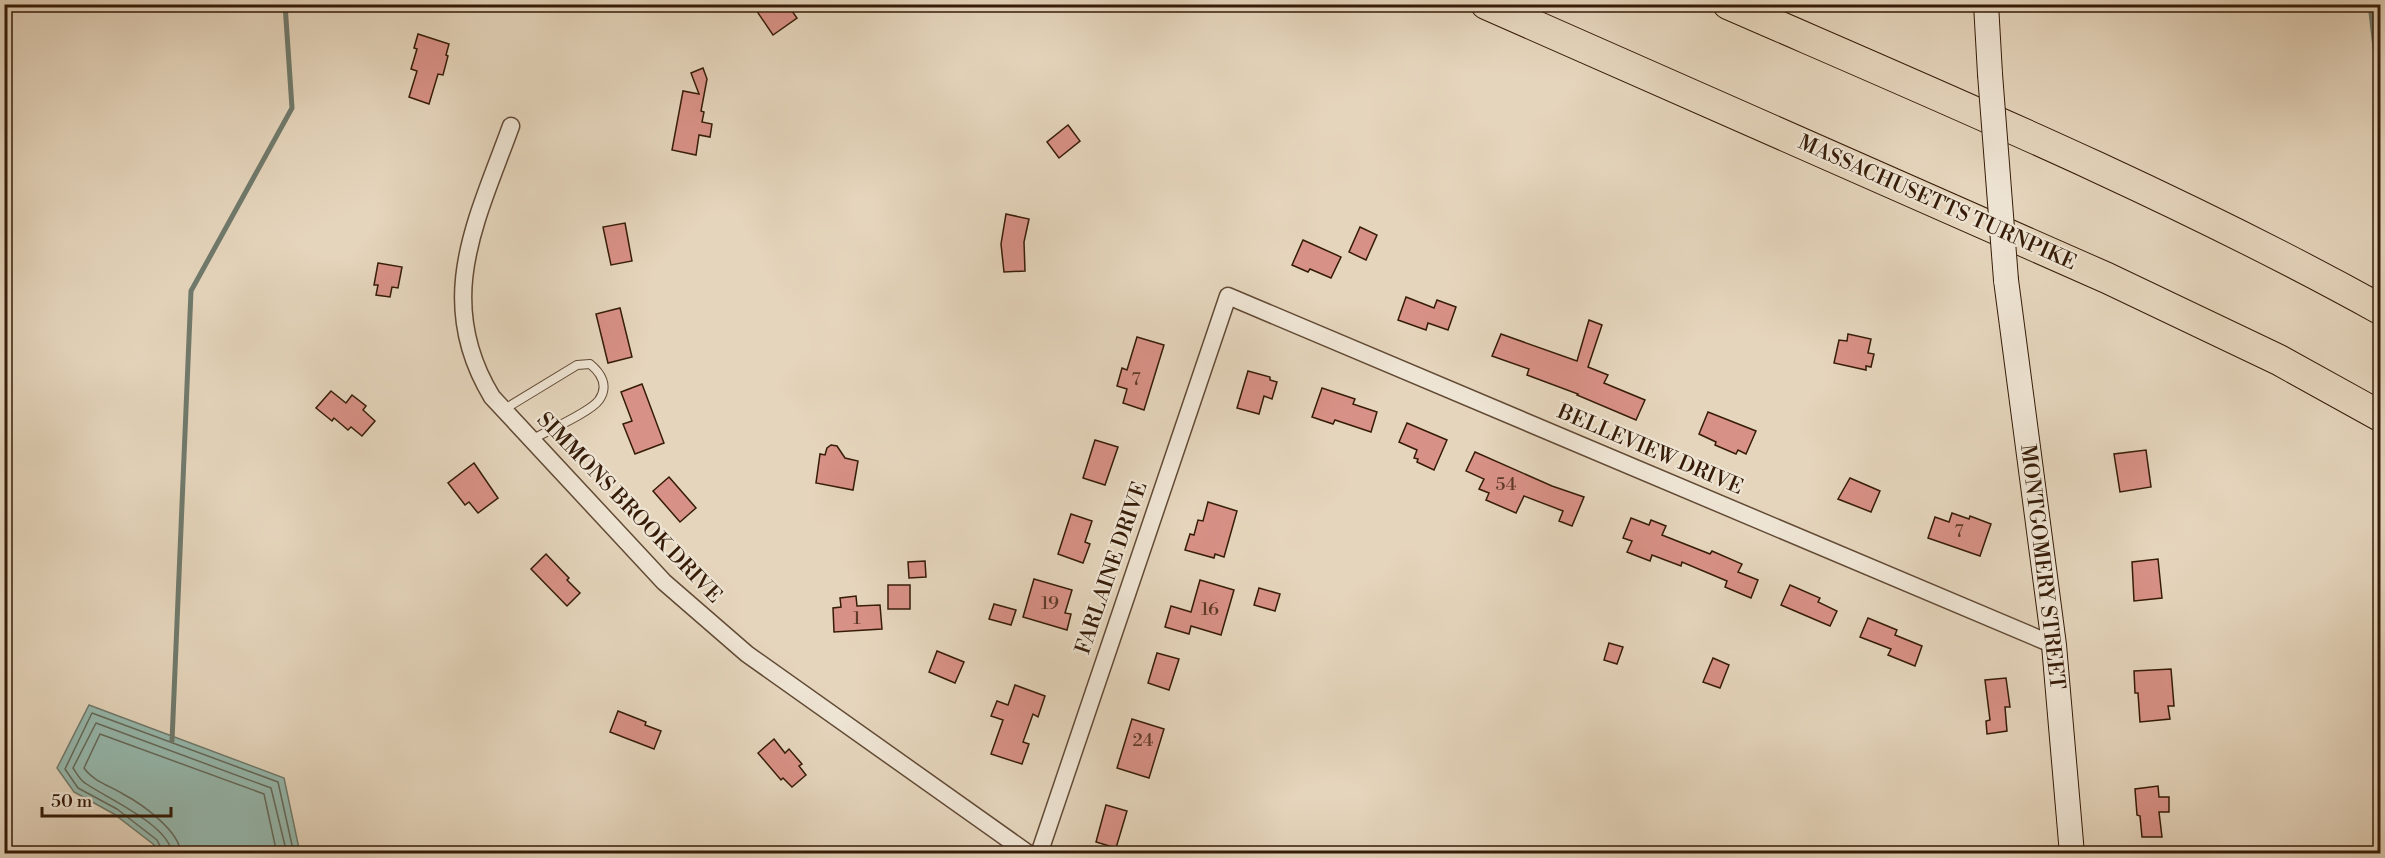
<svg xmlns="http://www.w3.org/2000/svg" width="2385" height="858" viewBox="0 0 2385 858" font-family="'Libre Bodoni',serif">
  <rect width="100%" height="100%" fill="#e5d5bc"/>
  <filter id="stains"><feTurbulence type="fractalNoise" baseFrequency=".00333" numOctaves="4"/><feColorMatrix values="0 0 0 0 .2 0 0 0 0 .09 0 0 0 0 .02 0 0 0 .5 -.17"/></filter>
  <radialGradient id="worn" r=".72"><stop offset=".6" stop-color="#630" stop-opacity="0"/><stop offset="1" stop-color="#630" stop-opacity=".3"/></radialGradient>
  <path fill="#96b9ae" stroke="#707a6c" stroke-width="1.5" d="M89,705L284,778L300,853H160L153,844L114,814L74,792L57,768Z"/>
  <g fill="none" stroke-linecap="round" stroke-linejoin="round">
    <g stroke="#666a5b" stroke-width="1.5">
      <path d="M164,854L157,840L117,809L78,788L65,769L92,713L278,782L294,854"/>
      <path d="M172,854C170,825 106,798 85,783C80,780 77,774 73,768L96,723L271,788L287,854"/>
      <path d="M181,854C180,831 142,804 123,794C110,786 93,781 84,768L100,734L264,794L277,854"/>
    </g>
    <g stroke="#707a6c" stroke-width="5">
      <path d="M2370,4L2378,74L2380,75"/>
      <path d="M172,741L191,291L292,108L285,4"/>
    </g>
  </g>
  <g fill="#d89186" stroke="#361c08" stroke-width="1.5">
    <path d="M752,4H787L797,18L773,35Z"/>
    <path d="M418,34L449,44L446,55L448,56L443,75L438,74L429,104L409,97L417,71L411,69L417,49L414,48Z"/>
    <path d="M703,68L707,79L701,111L704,112L702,122L712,124L710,137L699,135L696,155L672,150L683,91L699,94L691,73Z"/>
    <path d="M1068,125L1080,141L1059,158L1047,142Z"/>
    <path d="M1006,214L1029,219L1024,242L1025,271L1004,272L1001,244Z"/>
    <path d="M625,223L632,261L611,265L603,227Z"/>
    <path d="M1360,227L1377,235L1366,260L1349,252Z"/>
    <path d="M1303,240L1341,257L1331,278L1310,269L1308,272L1292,265Z"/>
    <path d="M378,263L402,267L398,288L392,287L390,297L376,295L378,285H374Z"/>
    <path d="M1406,297L1434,308L1437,300L1456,307L1448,330L1428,323L1426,330L1398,320Z"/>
    <path d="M620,308L632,357L608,363L596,314Z"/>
    <path d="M1589,320L1602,325L1588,367L1608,375L1604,383L1645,400L1636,420L1577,395L1578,394L1527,375L1529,369L1492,356L1501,334L1577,361Z"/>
    <path d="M1848,334L1871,339L1868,353L1874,354L1871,367L1866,366V370L1834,363L1839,340L1847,341Z"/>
    <path d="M1137,337L1164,345L1144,410L1123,403L1127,389L1117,386L1122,368L1127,370Z"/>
    <path d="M1248,371L1270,377V380L1277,382L1272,399L1264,396L1259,414L1237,408Z"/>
    <path d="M642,384L664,443L635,454L623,424L632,421L621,392Z"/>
    <path d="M1322,388L1355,399L1353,404L1377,412L1371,432L1335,420L1333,424L1312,417Z"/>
    <path d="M331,391L346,403L352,395L366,406L363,410L375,421L362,436L351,427L348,430L334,418L332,421L316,408Z"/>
    <path d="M1708,412L1756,431L1746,454L1738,450L1736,454L1715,445L1716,442L1699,434Z"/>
    <path d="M1407,423L1447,440L1434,470L1417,462L1418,459L1414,458L1417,450L1399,442Z"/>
    <path d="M1095,440L1118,447L1105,485L1083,478Z"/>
    <path d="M831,445L837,446L845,458L858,461L853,490L816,483L820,454L825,455L827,448Z"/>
    <path d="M2146,450L2151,487L2120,492L2114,454Z"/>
    <path d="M1475,452L1552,486L1584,497L1572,526L1559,521L1563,511L1524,496L1516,513L1486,500L1489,493L1479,489L1484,479L1466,471Z"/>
    <path d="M474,463L498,498L478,513L469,502L465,505L448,483Z"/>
    <path d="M669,477L696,508L680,522L653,491Z"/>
    <path d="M1850,478L1880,491L1871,512L1838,499Z"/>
    <path d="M1208,502L1237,511L1224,557L1215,554L1214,558L1185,550L1190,534L1194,535L1198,520L1203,521Z"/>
    <path d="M1952,513L1969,519L1970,516L1991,524L1980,556L1928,538L1935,517L1949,522Z"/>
    <path d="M1071,514L1092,521L1085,542L1090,544L1083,563L1058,554Z"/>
    <path d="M1631,518L1649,525L1651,520L1666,526L1662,535L1710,554L1712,551L1742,564L1738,572L1758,580L1751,598L1725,587L1727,581L1682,562L1681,566L1652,555L1650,561L1627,552L1632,541L1623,538Z"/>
    <path d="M546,554L569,578L567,580L580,593L567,606L531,569Z"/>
    <path d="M2158,559L2162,598L2134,601L2132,562Z"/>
    <path d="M925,561L926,577L909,578L908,562Z"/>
    <path d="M1034,579L1072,590L1065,613L1071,614L1067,630L1023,617Z"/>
    <path d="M1200,580L1234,590L1221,635L1191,626L1189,634L1165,627L1171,606L1191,612Z"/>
    <rect x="888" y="585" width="22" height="24"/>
    <path d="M1790,585L1820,598L1818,602L1837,611L1830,626L1781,605Z"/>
    <path d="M1259,588L1280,594L1275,611L1254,605Z"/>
    <path d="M856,596L857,606L880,605L882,629L834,632L833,608L841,607L840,598Z"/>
    <path d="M994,604L1016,610L1011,625L989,619Z"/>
    <path d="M1868,618L1897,630L1895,635L1922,646L1915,666L1888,655L1891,649L1860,637Z"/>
    <path d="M1609,643L1623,647L1617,664L1604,660Z"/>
    <path d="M937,651L964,662L955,683L929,672Z"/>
    <path d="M1157,653L1179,659L1169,690L1148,683Z"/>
    <path d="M1713,658L1729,665L1720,688L1703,682Z"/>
    <path d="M2171,669L2174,706H2168L2170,719L2140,722L2138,693H2135L2134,671Z"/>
    <path d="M2006,678L2010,707H2005L2007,731L1987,734L1986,721L1990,720L1985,680Z"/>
    <path d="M1015,685L1045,696L1038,717L1033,714L1023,742L1029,744L1022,764L991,754L1003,720L991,716L997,701L1008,705Z"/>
    <path d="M618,711L646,722L645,725L661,731L654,749L610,732Z"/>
    <path d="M1132,719L1164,729L1149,778L1117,768Z"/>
    <path d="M774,739L785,753L789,749L802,764L799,766L806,775L792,787L783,778L781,780L758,753Z"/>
    <path d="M2158,786L2159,797H2169V812H2159L2162,837H2142L2140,816L2137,815L2135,789Z"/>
    <path d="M1106,805L1127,811L1116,848L1096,842Z"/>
  </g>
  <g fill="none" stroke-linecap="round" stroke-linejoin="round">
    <defs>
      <path id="lane" d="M503,410L577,365L590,364C601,373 609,386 599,400C591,412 545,432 531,440"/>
      <g id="street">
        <path d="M511,126C477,220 433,300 492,397L664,582L747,654L1029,854"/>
        <path d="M1039,854L1228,296L2054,645"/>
      </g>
      <g id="secondary">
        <path d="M1986,4L1990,74"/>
        <path d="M2006,280L2054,645L2072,854"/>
      </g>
      <g id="highway">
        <path d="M1486,4L2107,278L2279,360L2380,416"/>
        <path d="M1728,4C1948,100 2170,193 2380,309"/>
      </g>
    </defs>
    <use href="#lane" stroke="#624a35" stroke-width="10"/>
    <use href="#street" stroke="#624a35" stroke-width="19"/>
    <use href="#secondary" stroke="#361c08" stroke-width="26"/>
    <use href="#highway" stroke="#361c08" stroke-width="32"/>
    <use href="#lane" stroke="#eee4d3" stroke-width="8"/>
    <use href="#street" stroke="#eee4d3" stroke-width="16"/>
    <use href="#secondary" stroke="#eee4d3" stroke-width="24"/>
    <use href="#highway" stroke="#e5d5bc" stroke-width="30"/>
    <defs>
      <path id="secondary-bridge" d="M1990,74L2006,280"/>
    </defs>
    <use href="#secondary-bridge" stroke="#361c08" stroke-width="26" stroke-linecap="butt"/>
    <use href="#secondary-bridge" stroke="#eee4d3" stroke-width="24"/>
  </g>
  <g text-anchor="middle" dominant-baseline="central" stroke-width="4.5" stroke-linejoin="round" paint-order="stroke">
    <g font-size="18" fill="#5e3928">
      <text x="1136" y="379">7</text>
      <text x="1506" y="484">54</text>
      <text x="1959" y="531">7</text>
      <text x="1050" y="603">19</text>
      <text x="1210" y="609">16</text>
      <text x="857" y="618">1</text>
      <text x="1143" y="740">24</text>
    </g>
    <g font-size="21" fill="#361c08" stroke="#eee4d3">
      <text transform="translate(1937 203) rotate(24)">MASSACHUSETTS TURNPIKE</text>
      <text transform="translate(1650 450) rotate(23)">BELLEVIEW DRIVE</text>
      <text transform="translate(629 508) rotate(46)">SIMMONS BROOK DRIVE</text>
      <text transform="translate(2042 567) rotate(83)">MONTGOMERY STREET</text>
      <text transform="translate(1112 568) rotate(-71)">FARLAINE DRIVE</text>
    </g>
  </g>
  <rect width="2385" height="858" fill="none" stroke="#e5d5bc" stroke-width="24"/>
  <rect x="6" y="6" width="2373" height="846" fill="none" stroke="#361c08" stroke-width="3"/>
  <rect x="12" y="12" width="2361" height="834" fill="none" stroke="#361c08" stroke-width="1.5"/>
  <path d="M42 807v9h129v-9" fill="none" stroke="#361c08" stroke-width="3"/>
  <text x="51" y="807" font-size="18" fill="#361c08" stroke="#eee4d3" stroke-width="4.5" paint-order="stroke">50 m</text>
  <rect width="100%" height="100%" filter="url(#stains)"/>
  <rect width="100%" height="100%" fill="url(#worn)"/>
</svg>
